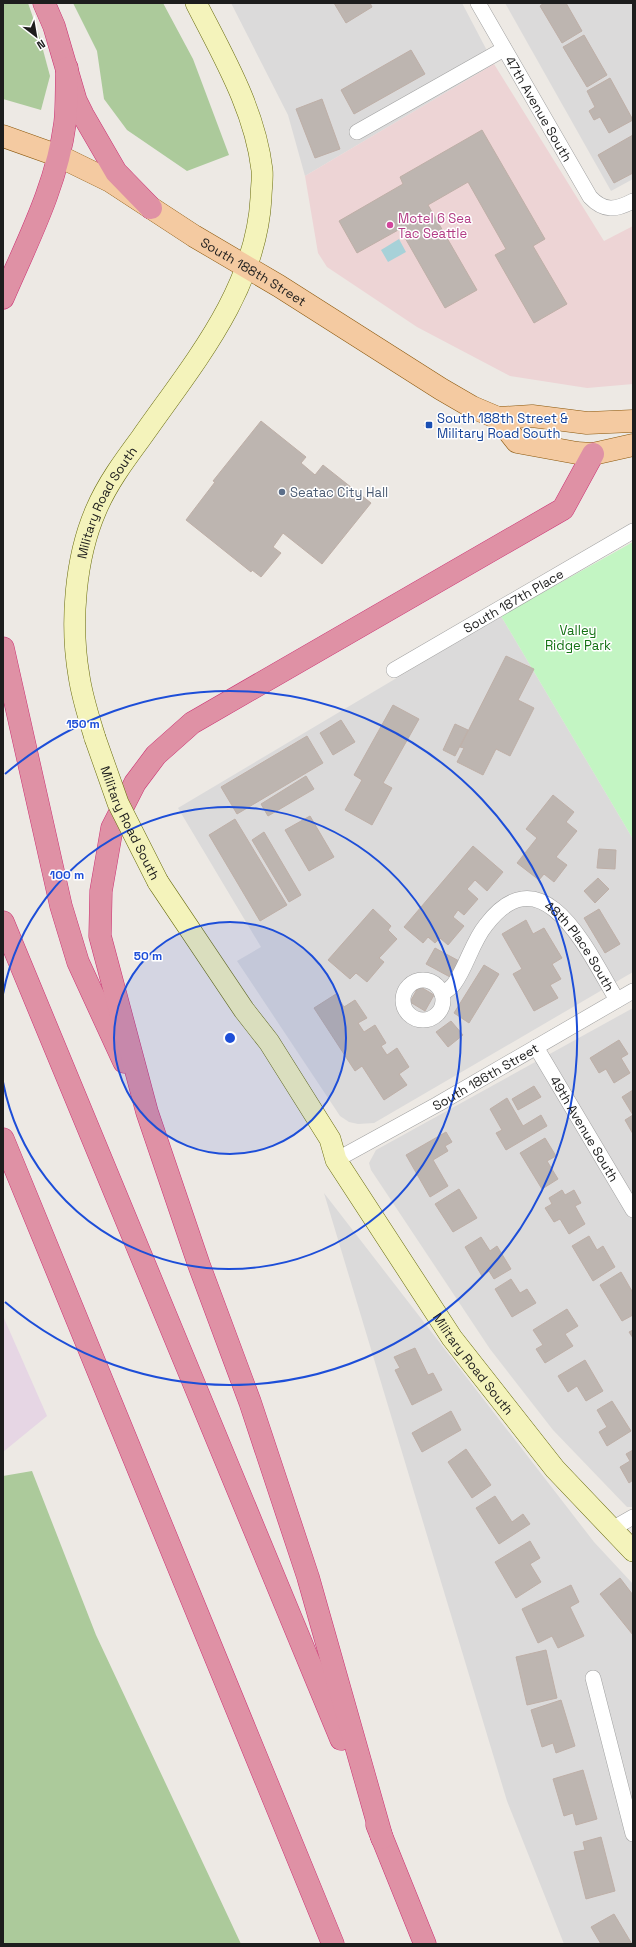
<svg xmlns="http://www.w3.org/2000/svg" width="636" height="1947" viewBox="0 0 636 1947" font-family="'Space Grotesk',sans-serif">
  <rect width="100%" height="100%" fill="#ede9e4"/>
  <g fill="#dbdada">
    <path d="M231,3H462L494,64L305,176L288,115Z"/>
    <path d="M505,3H633V179L611,191Z"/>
    <path d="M501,616L633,839V972L374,1123L358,1124L349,1122L340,1116L237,961L261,947L178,808Z"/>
    <path d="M633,1008V1507H627L553,1430L490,1349L371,1170L369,1163L376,1150Z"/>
    <path d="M324,1193L594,1542L633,1584V1944H564L507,1801Z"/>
  </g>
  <path fill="#edd4d5" d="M494,64L604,241L633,226V384L587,388L510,376L417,327L327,267L318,253L305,176Z"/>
  <path fill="#e6d6e4" d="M3,1316L47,1416L3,1452Z"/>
  <g fill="#acca9b">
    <path d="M3,3H28L39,35L50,76L41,110L3,99Z"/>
    <path d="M73,3H163L193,59L229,155L187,171L127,130L104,99L97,51Z"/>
    <path d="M32,1471L96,1635L241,1944H3V1476Z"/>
  </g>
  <path fill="#c3f5c3" d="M633,542V839L501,616Z"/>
  <path fill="#a7d1d8" d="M399,239L406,252L388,262L381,250Z"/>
  <g fill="#bdb5b0" stroke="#beafa7">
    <path d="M334,3H370L372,7L346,23Z"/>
    <path d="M544,3H566L582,31L562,43L540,6Z"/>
    <path d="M584,35L607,75L587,87L563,47Z"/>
    <path d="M411,50L425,74L354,114L341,90Z"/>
    <path d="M610,78L633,120L609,133L600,117L594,120L589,111L595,107L587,91Z"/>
    <path d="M322,99L340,149L315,158L296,109Z"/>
    <path d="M482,130L545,239L533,246L567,304L534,323L495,255L506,249L468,182L428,205L477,290L445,308L400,229L357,253L339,221L403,184L400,177Z"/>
    <path d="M633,135V173L614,183L598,155Z"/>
    <path d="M261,421L306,457L301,463L315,475L323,465L371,503L322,564L283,533L273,547L281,553L261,577L252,570L251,572L186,520L215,482L213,481Z"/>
    <path d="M426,422L431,425L429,429L424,426Z"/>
    <path d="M506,656L534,669L518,700L534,708L510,756L496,749L483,775L457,762L464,748L460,747Z"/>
    <path d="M393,705L419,719L383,783L392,788L372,825L345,810L362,780L354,775Z"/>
    <path d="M341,720L355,742L333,755L320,733Z"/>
    <path d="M455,724L468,730L455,756L443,750Z"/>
    <path d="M307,736L323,763L237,814L221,787Z"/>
    <path d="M306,776L314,789L268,816L261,804Z"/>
    <path d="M553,795L574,812L566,822L577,831L556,857L567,865L554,882L544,874L539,880L517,863L537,838L526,829Z"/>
    <path d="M310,816L334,857L309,871L285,830Z"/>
    <path d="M235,819L287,905L260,921L209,835Z"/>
    <path d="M264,832L301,895L289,902L252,840Z"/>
    <path d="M473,846L503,872L487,891L475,880L467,889L478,899L464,915L458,910L453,917L464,926L448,945L440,938L435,943L428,937L423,943L404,927Z"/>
    <path d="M599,849L616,850L615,869L597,868Z"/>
    <path d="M598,878L609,889L595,903L584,891Z"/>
    <path d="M373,909L391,926L388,930L397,939L379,958L384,962L367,982L356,973L350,979L328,960Z"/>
    <path d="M599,909L620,944L605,953L584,918Z"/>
    <path d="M526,920L533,934L544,928L562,958L552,964L561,979L550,985L558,998L534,1011L513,974L522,969L502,934Z"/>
    <path d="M435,948L459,961L450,977L426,964Z"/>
    <path d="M484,965L499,974L469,1023L454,1013Z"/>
    <path d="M419,986L434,995L425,1011L410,1002Z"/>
    <path d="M336,994L344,1007L355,1000L367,1018L358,1023L364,1032L375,1025L386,1043L381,1046L387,1055L397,1048L409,1067L399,1074L407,1085L384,1100L362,1066L355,1071L314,1008Z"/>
    <path d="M451,1021L463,1035L448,1047L436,1032Z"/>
    <path d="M619,1040L628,1054L621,1058L630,1073L614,1083L606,1069L599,1073L590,1058Z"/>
    <path d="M534,1086L541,1097L518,1110L512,1099Z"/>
    <path d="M633,1090V1115L622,1097Z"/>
    <path d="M507,1098L523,1126L541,1115L547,1126L506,1150L496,1133L502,1130L490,1109Z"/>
    <path d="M633,1115V1134L625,1120Z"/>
    <path d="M446,1132L452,1142L445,1146L448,1151L433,1160L448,1186L430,1197L406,1155Z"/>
    <path d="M545,1138L556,1156L547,1161L558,1179L542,1189L520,1153Z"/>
    <path d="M459,1189L477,1218L453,1232L435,1204Z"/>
    <path d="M562,1190L565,1195L574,1190L581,1203L575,1206L585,1224L569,1234L560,1219L554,1222L545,1208L552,1204L549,1198Z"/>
    <path d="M589,1236L597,1250L603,1246L615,1267L593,1281L572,1246Z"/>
    <path d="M481,1237L490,1251L497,1246L511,1269L494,1279L489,1271L482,1276L465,1247Z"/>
    <path d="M621,1272L633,1293V1315L622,1321L600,1285Z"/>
    <path d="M511,1279L520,1293L527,1289L536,1303L512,1317L495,1289Z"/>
    <path d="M567,1309L578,1326L565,1334L573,1346L545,1363L536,1349L543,1345L533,1330Z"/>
    <path d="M633,1330V1338L629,1332Z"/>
    <path d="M415,1348L428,1375L433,1373L442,1390L412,1405L395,1370L400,1368L394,1357Z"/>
    <path d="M585,1360L603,1391L586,1401L577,1386L568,1392L558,1376Z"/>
    <path d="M612,1401L631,1431L607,1446L599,1432L607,1427L597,1410Z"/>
    <path d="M451,1411L461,1430L422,1452L412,1433Z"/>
    <path d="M466,1449L491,1485L472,1498L448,1462Z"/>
    <path d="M633,1450V1480L629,1483L620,1467L630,1461L626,1454Z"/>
    <path d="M495,1496L512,1522L523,1514L530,1524L499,1544L476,1508Z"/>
    <path d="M530,1541L540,1558L530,1564L541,1582L516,1598L495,1562Z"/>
    <path d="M620,1578L633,1595V1635L600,1594Z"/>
    <path d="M571,1585L579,1602L570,1607L584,1636L558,1648L552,1636L538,1643L522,1609Z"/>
    <path d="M546,1650L557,1698L527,1705L516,1657Z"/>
    <path d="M561,1700L575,1746L556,1753L553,1743L542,1747L531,1710Z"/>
    <path d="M583,1770L597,1819L576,1825L573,1813L564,1816L553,1779Z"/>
    <path d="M601,1837L615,1891L586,1899L574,1852L585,1850L583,1842Z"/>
    <path d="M614,1914L632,1944H601L591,1927Z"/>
  </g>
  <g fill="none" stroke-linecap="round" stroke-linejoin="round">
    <defs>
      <g id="minor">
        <path id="s1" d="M478,3L590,197C604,212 616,210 633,201"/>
        <path d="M357,132L504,49"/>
        <path id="s2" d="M394,670L633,531"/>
        <circle cx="423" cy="1000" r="20"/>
        <path id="s3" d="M442,994C446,991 451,988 454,984C467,966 472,942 486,925C544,849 590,956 617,1000"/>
        <path id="s4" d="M536,1047L633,1210"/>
        <path id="s5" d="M336,1160L438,1104L633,991"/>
        <path d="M612,1529L633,1517"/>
        <path d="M593,1678L633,1834"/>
      </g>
      <g id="secondary">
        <path id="s6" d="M95,738C89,718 82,697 79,676C70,624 75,558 96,510C107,484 124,461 141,438C192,365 256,291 261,198C261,189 263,179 262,170C255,110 223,56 196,3"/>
        <path id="s7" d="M158,882L244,1010L269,1042L330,1139L336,1160L452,1338L555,1469L633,1551"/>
      </g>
      <g id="primary">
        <path id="s8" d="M3,136L59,156L110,181L194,236L279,286L441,389L472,407L498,418L532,416L587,423L633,421"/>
        <path d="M498,418L517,442L577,453L593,454L633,445"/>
      </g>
      <g id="motorway">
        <path d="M44,3L54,26L76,101L83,115L116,172L151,208"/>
        <path d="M3,298C27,242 57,185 65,123C67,105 66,87 67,68"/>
        <path d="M3,648L61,906L78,962L124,1062"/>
        <path d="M3,922L341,1739"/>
        <path d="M3,1139L333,1944"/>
        <path d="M377,1825L425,1944"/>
        <path d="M382,1838L308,1577L250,1402L199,1265L147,1112L100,936L101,891L112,828L135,783L156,755L192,723L563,509L593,454"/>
      </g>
    </defs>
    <use href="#minor" stroke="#a1a1a1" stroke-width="16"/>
    <use href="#secondary" stroke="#686b0d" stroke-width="22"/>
    <use href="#primary" stroke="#8b570b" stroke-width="23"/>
    <use href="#motorway" stroke="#cb3172" stroke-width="23"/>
    <use href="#minor" stroke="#fff" stroke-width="15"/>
    <use href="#secondary" stroke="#f4f3bb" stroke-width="21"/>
    <use href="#primary" stroke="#f4caa1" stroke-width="22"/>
    <use href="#motorway" stroke="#df91a5" stroke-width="22"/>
    <defs>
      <g id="secondary-bridge">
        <path id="s9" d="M95,738L118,803L158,882"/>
      </g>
    </defs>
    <use href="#secondary-bridge" stroke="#686b0d" stroke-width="22" stroke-linecap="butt"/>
    <use href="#secondary-bridge" stroke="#f4f3bb" stroke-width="21"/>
  </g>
  <circle cx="230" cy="1038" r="116" fill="#1d4ed8" fill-opacity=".12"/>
  <g fill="none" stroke="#1d4ed8" stroke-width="2">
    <circle cx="230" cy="1038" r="116"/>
    <path d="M3 994A231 231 0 1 1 3 1082"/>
    <path d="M5 774A347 347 0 1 1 5 1302"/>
  </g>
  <circle fill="#d1479c" stroke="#fff" stroke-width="1.5" cx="390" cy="225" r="4"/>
  <rect fill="#1a4fb4" stroke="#fff" stroke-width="1.5" x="425" y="421" width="8" height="8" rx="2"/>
  <circle fill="#5c6f8a" stroke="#fff" stroke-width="1.5" cx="282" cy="492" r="4"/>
  <g text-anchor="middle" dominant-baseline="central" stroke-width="3" stroke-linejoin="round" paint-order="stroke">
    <g font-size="13" fill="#1d1d1d" stroke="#fff">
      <text stroke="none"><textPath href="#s1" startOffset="122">47th Avenue South</textPath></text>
      <text stroke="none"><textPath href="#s8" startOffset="286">South 188th Street</textPath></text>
      <text stroke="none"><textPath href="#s6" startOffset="244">Military Road South</textPath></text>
      <text stroke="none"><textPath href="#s2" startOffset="138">South 187th Place</textPath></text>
      <text stroke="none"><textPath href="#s9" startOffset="92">Military Road South</textPath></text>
      <text stroke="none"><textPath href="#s3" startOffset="208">48th Place South</textPath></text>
      <text stroke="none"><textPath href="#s5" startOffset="171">South 186th Street</textPath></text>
      <text stroke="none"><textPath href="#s4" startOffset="95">49th Avenue South</textPath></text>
      <text stroke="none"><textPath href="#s7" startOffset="577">Military Road South</textPath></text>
    </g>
    <g font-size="13" fill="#b23c85" stroke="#fff" text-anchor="start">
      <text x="398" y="218">Motel 6 Sea<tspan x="398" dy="15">Tac Seattle</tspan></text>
    </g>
    <g font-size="13" fill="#164399" stroke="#fff" text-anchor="start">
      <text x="437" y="418">South 188th Street &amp;<tspan x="437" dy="15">Military Road South</tspan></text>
    </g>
    <g font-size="13" fill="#4e5e75" stroke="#fff" text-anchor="start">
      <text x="290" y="492">Seatac City Hall</text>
    </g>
    <g font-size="13" fill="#147214" stroke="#fff">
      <text x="578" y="630">Valley<tspan x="578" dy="15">Ridge Park</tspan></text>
    </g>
  </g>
  <circle cx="230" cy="1038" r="6" fill="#1d4ed8" stroke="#fff" stroke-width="2"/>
  <g font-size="12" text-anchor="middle" font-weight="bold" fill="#1d4ed8" stroke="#fff" stroke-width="3" stroke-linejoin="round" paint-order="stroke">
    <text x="83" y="728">150 m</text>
    <text x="67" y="879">100 m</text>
    <text x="148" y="960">50 m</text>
  </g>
  <rect width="636" height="1947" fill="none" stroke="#1d1d1d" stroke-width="8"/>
  <g transform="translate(36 36) rotate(149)" stroke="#ffffff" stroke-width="3" paint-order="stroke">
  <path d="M0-3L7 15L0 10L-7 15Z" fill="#1d1d1d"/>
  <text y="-6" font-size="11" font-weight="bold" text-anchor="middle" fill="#1d1d1d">N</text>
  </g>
</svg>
